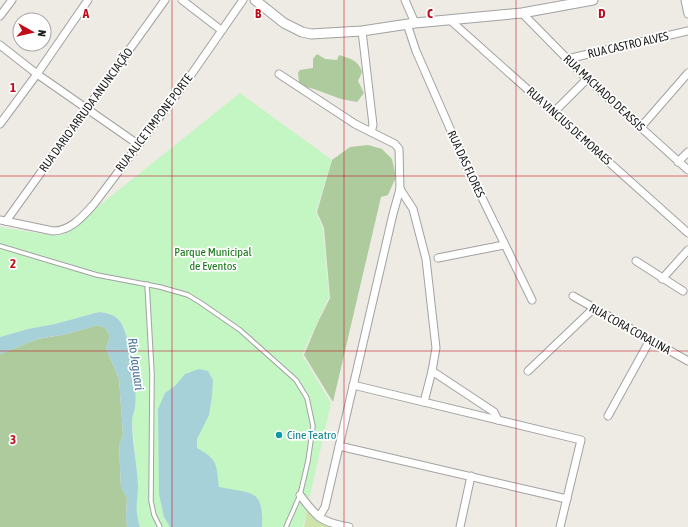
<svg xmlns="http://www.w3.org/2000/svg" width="688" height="527" viewBox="0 0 688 527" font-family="'Asap Condensed',sans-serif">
  <rect width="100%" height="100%" fill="#eeeae4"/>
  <path fill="#cde5ad" d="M307,510L316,519L330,527H304Z"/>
  <g fill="#adcb9c">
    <path d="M317,54L325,59L337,60L339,55C350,58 359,61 362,72L358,81L364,93L357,102L341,99L314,89L302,86L299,82L298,73L300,70L313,68V59Z"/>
    <path d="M368,145L382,149L392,159L396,177L388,195L381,197L333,402L304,355L317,324L330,298L324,228L317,212L332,160L350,147Z"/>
    <path d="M98,325L105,328L110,336L106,348L119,379L123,434L119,446L121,487L127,497L126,519L127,527H0V354L38,339L67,334Z"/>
  </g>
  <path fill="#c4f6c4" d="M240,93L332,160L316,212L323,229L329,297L302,355L331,403L303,527H140L136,512L138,487L132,420L135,406L136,392L131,360L124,328L118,318L110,314L99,312L55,324L28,329L0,337V227L56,236L65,233Z"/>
  <g fill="#a7d1d9">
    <path d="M99,312C106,313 114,314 119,320C130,333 138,389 135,406C135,411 132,416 132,421C132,442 137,464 138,485C138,502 134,509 140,527H127L126,519L127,497L121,488L119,446L123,434L119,379L106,348L110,336L105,328L98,325L67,334L38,339L0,354V337L28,329L55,324Z"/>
    <path d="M199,369L208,371L213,380L212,396L209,415L197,439V448C219,460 216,465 219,487C250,494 264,487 262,527H170L164,517L159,494L158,409L165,393L176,385L185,374Z"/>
  </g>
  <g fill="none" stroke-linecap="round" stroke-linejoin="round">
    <defs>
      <g id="service">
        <path d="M0,246L97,275L160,287L188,295L201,303L240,330L296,380L307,398L313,426L308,461L300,495L286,527"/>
        <path d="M147,284L152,374L151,501L154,515L160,527"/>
      </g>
      <g id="minor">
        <path d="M182,0L221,30"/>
        <path d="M405,0L415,23"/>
        <path d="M685,0L688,14"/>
        <path d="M522,13L587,79L688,170"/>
        <path d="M0,16L12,0"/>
        <path d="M450,20L688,233"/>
        <path d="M407,24L416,51L466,165L532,300"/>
        <path d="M362,31L373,125L371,132"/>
        <path d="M0,45L37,74L139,145"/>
        <path d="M567,59L688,31"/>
        <path d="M279,74L355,124L395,144L399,149L400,189L393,214L325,507L319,517"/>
        <path d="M554,112L587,79"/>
        <path d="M0,124L37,74L88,0"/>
        <path d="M641,127L688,73"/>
        <path d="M678,162L688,152"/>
        <path d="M400,189L413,209L426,259L436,348L432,371L424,402"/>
        <path d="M0,220L53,231C71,231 83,216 94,204L186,82L243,0"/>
        <path d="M6,221L165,0"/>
        <path d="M438,258L504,245"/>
        <path d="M636,261L683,291"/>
        <path d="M662,279L688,250"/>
        <path d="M573,296L688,361"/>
        <path d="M432,371L494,412L498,420"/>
        <path d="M528,371L593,309"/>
        <path d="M353,385L581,440L560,527"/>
        <path d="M608,416L650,340"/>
        <path d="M339,446L567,499"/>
        <path d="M300,495C317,518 321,522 349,527"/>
        <path d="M460,527L471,476"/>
      </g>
      <path id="tertiary" d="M255,0L284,23L302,32L311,34L362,31L415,23L522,13L593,0"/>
    </defs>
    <use href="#service" stroke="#a2a2a2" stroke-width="5.5"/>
    <use href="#minor" stroke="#a2a2a2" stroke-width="9"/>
    <use href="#tertiary" stroke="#a2a2a2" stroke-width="11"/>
    <use href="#service" stroke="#fff" stroke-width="3.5"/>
    <use href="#minor" stroke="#fff" stroke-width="7"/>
    <use href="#tertiary" stroke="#fff" stroke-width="9"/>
  </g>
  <path fill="none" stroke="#bf0d1a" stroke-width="1" stroke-opacity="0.55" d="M172,0V527M344,0V527M516,0V527M0,176H688M0,351H688"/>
  <circle fill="#0f9aa8" stroke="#fff" stroke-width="1.5" cx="279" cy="435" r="4"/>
  <g text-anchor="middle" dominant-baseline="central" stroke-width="3.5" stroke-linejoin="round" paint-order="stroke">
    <g font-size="12" fill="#1e1e1e" stroke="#fff">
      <text transform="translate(628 45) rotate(-13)">RUA CASTRO ALVES</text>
      <text transform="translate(604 93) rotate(43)">RUA MACHADO DE ASSIS</text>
      <text transform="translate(86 110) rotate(-54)">RUA DARIO ARRUDA ANUNCIAÇÃO</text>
      <text transform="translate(154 123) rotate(-53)">RUA ALICE TIMPONE PORTE</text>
      <text transform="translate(569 126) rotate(42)">RUA VINCIUS DE MORAES</text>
      <text transform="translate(466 164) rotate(65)">RUA DAS FLORES</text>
      <text transform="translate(630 329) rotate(29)">RUA CORA CORALINA</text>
    </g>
    <g font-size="12" fill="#127514" stroke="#fff">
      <text x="213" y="252">Parque Municipal<tspan x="213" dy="14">de Eventos</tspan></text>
    </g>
    <g font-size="12" fill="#0d838f" stroke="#fff" text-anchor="start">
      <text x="287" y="435">Cine Teatro</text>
    </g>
    <g font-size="13" font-style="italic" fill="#4a7798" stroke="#fff">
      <text transform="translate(136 364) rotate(82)">Rio Jaguari</text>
    </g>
  </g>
  <g font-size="13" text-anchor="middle" font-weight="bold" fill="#bf0d1a" stroke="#fff" stroke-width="3.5" stroke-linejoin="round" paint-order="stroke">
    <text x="86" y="18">A</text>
    <text x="258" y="18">B</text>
    <text x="430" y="18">C</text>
    <text x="602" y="18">D</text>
    <text x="13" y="92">1</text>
    <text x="13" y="268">2</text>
    <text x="13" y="444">3</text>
  </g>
  <g transform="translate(32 32) rotate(98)"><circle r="19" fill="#ffffff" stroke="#a5a5a5"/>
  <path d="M0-3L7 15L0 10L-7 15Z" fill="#bf0d1a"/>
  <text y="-6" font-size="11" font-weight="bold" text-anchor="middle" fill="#1e1e1e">N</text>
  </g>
</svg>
